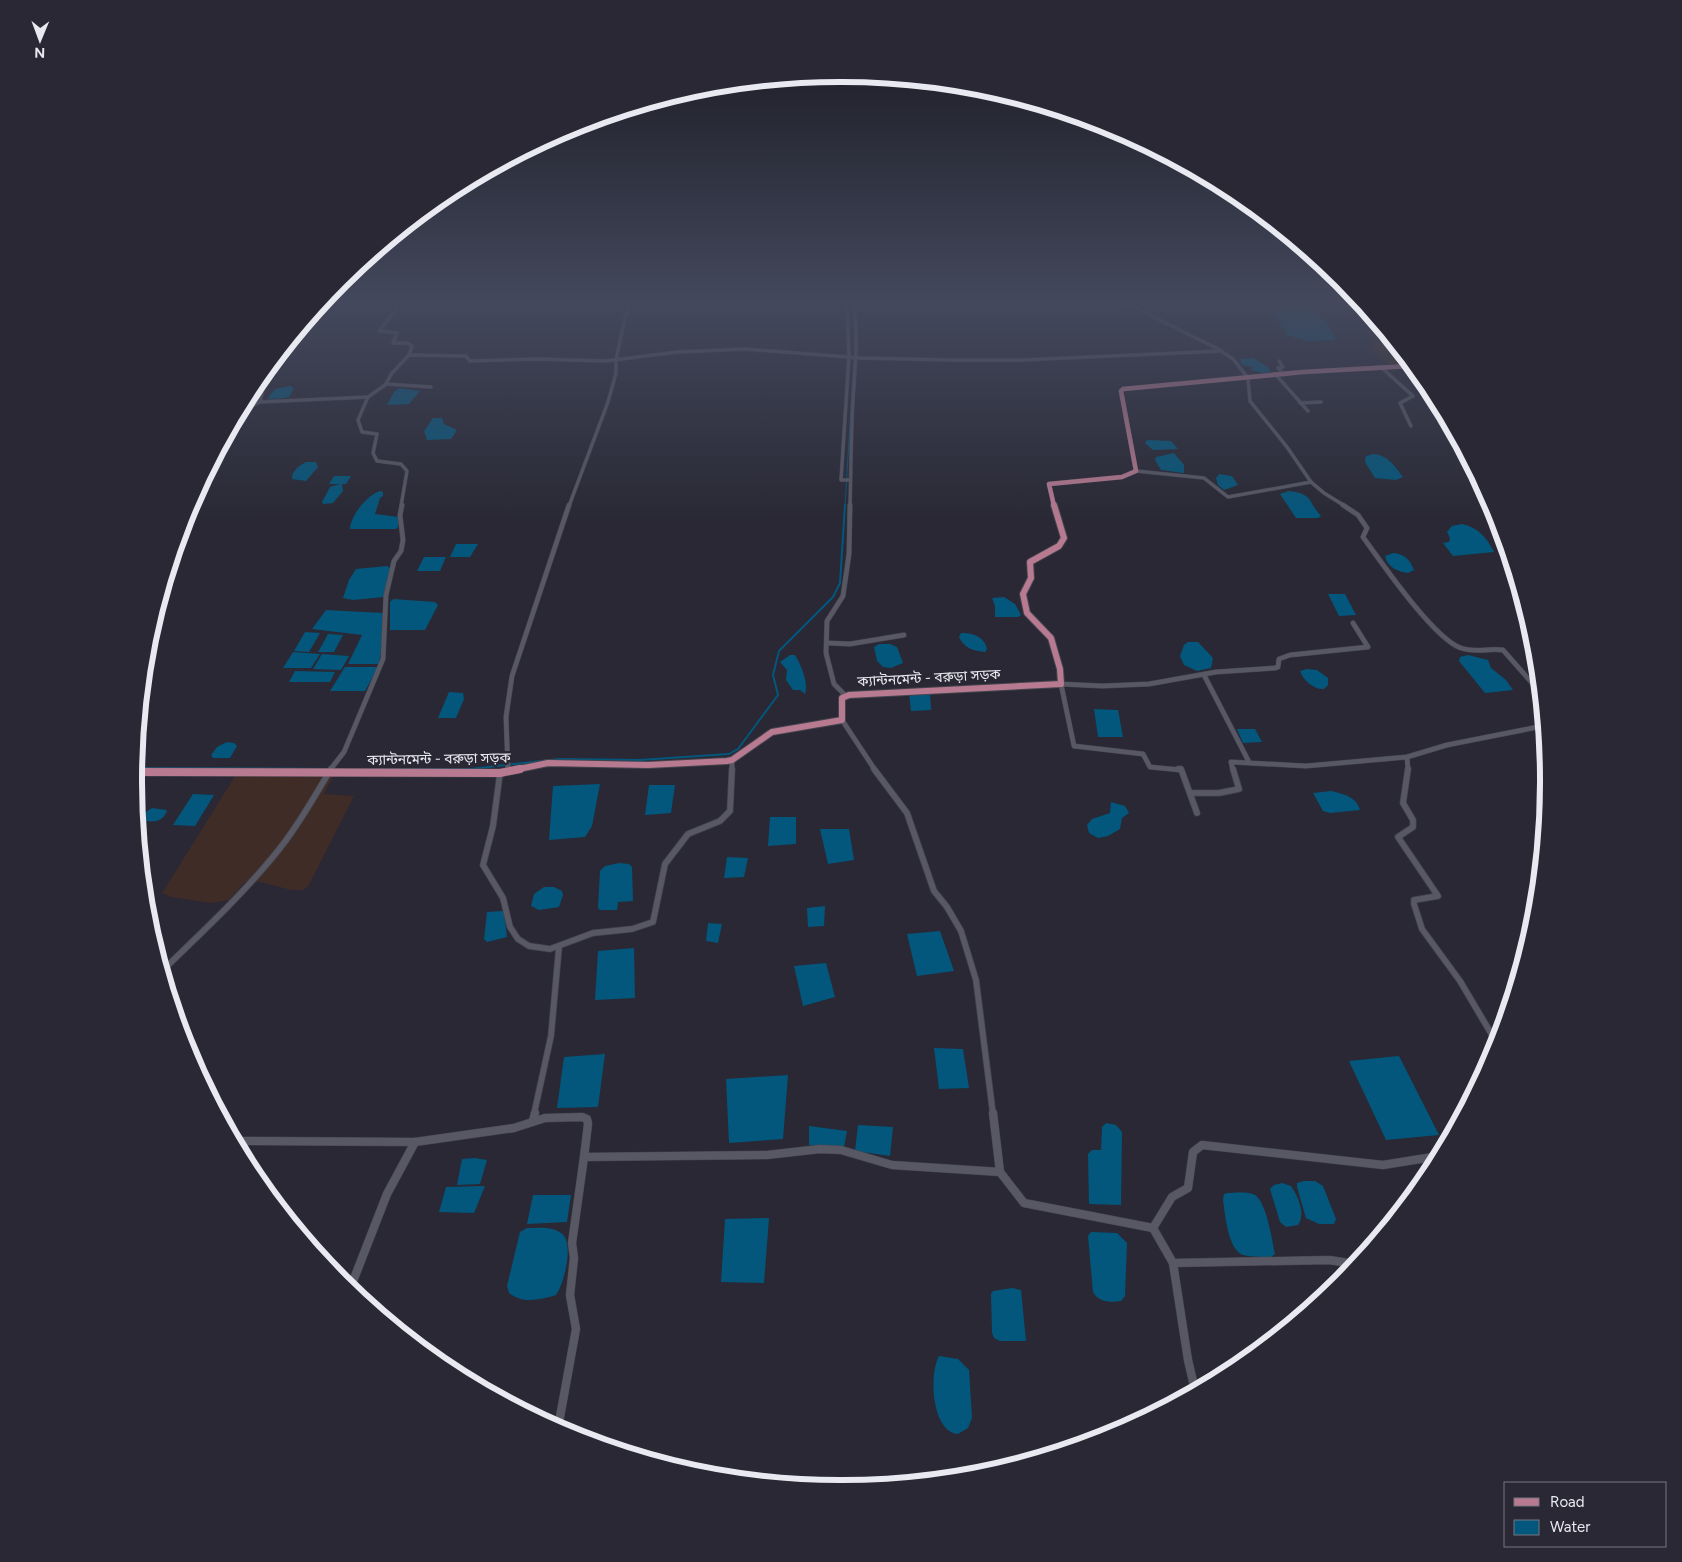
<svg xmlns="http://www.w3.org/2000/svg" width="1682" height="1562" viewBox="0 0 1682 1562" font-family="Figtree,'Noto Sans Bengali',sans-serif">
  <rect width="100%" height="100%" fill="#292834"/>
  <g fill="#3f2c26">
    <path d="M1375,327H1379L1409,364L1389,365L1370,349L1375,341L1364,330H1377Z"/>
    <path d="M296,774L334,775L324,794L354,796L309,885L303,890H291L260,882H245L229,900L211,903L171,897L162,893L235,776Z"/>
  </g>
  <g fill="#03577c">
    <path d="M1300,307C1321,310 1327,322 1336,340L1307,341L1287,335L1271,310Z"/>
    <path d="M1253,358L1268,367L1271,372L1263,373L1251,370L1253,367L1242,365L1240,359Z"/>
    <path d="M290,386L294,388L289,397H285L287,398L267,399L275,389Z"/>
    <path d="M399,388L420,391L409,404L387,405L394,392Z"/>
    <path d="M433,418H442L444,424L457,430L451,439L427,440L424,431Z"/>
    <path d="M1147,440L1171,441L1178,449L1153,450L1145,443Z"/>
    <path d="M1174,453L1184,465V473L1161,470L1155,460L1156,457Z"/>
    <path d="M1373,454C1388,455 1395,466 1403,477L1396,480L1375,478L1365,462L1366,456Z"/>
    <path d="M306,462H316L318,467L306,481L292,479C292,470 299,466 306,462Z"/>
    <path d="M1219,474L1232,476L1238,485L1224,490L1218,485L1216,478Z"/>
    <path d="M334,476H351L346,484H342L343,491L333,503L323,504L322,502L330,487L340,484H329Z"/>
    <path d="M380,491L383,492V496L380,498L375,514L399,517L398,527L396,529H350C350,516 368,494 380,491Z"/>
    <path d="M1289,491C1314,494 1308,502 1321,516L1318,518H1296L1280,494Z"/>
    <path d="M1462,524C1478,527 1487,538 1494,552L1453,556L1443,543L1449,542L1450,538L1447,532L1452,526Z"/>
    <path d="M456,544H478L470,557H450Z"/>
    <path d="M1393,553C1405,554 1410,560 1414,570L1408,573C1398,572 1387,567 1385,556Z"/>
    <path d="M424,557H446L440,571H417Z"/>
    <path d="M387,566L390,568L384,597L353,600L343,598L349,580L356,569Z"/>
    <path d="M1328,594H1345L1356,615L1339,616Z"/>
    <path d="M1004,597L1015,604L1021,615L1018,617H995V606L992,598Z"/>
    <path d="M393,599L435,602L438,605L425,630H390V602Z"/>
    <path d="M326,610L383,613L384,632L379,664H348L362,635L312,629Z"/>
    <path d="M305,632L320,633L309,652L294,651Z"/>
    <path d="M961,633C972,632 985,637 987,649L985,652C973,651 964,648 959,637Z"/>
    <path d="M328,634L343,635L334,652H318Z"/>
    <path d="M1188,642H1198L1213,658L1211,668L1197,671L1184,665L1180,656L1184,645Z"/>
    <path d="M879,644H890L897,647L903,663L891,668L883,667L877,661L874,647Z"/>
    <path d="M293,652L320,654L311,668H283Z"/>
    <path d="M322,654L349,656L341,670L313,669Z"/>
    <path d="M790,655H795C801,665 809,683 805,694L800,690H793L786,680L787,670L780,662Z"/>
    <path d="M1468,655L1488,660L1491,668L1506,680L1513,690L1485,693L1459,661L1460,657Z"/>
    <path d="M345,667H378L365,691H330Z"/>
    <path d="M1307,669L1317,670L1328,678V685L1324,689C1314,690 1303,680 1300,671Z"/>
    <path d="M295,671L335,672L330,682H289Z"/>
    <path d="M449,692L463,693L464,699L456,718H438Z"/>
    <path d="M930,692L931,710L911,711L909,693Z"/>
    <path d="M1094,709L1118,710L1123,737H1098Z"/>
    <path d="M1237,729H1255L1262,742L1243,743Z"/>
    <path d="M227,742L234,743L237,746L230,758H213L211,755L217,747Z"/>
    <path d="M600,784L592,826L585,837L549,840L553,786Z"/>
    <path d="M649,785H675L671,813L645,815Z"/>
    <path d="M1331,791C1343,794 1356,796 1360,810L1330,813L1323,811L1313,793Z"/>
    <path d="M193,794L214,795L195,826L173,825Z"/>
    <path d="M1111,802L1125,806L1129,813L1122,818L1120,829L1108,836L1098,838L1089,833L1087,825L1092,819L1110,813Z"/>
    <path d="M152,808L167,810C164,822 153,823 142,820L141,815Z"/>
    <path d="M770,817H796V844L768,846Z"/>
    <path d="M820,829H849L854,860L828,864Z"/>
    <path d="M727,857L748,858L744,877L724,878Z"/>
    <path d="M619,863L629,864L632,867L633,901L618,902L617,910H600L598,908L600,871L605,866Z"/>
    <path d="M544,887H554L562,891L563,895L559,907L539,910L531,906L534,894Z"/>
    <path d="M825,906L824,926L808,927L807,908Z"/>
    <path d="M502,911L504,912L507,937L487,942L484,939L487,912Z"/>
    <path d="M708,923L722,924L718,943L706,941Z"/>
    <path d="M940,931L954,971L917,976L907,934Z"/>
    <path d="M634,948L635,998L595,1000L598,951Z"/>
    <path d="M826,963L835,997L803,1006L794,966Z"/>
    <path d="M934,1048L963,1049L969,1088L939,1089Z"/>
    <path d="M605,1054L598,1107L557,1108L564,1057Z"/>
    <path d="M1399,1056L1439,1135L1386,1140L1349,1061Z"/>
    <path d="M788,1075L783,1139L729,1143L726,1079Z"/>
    <path d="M1106,1123L1116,1125L1122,1132L1121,1205L1089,1204L1088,1154L1092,1150H1101L1102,1127Z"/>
    <path d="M858,1125L893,1127L890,1156L855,1151Z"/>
    <path d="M809,1126L847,1131L844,1147L809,1145Z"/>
    <path d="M475,1158L487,1160L480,1184L457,1185L462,1159Z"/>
    <path d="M1304,1181H1315L1323,1186L1336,1219L1334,1224H1319L1306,1218L1297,1187V1183Z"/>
    <path d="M1282,1183L1291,1186C1298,1196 1306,1215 1298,1225L1286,1227L1280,1222L1270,1189L1274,1185Z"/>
    <path d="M485,1186L474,1213L439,1212L446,1187Z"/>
    <path d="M1227,1193C1235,1193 1248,1191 1255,1195C1267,1203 1272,1241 1275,1254L1271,1257C1262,1257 1252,1257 1243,1255C1228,1250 1225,1214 1223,1200L1224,1194Z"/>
    <path d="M533,1195H571L567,1222L527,1224Z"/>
    <path d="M769,1218L764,1283L721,1282L725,1219Z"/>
    <path d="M527,1228C538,1228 552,1226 561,1233C575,1242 564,1284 556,1295C539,1300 523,1304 509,1293L507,1286L520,1232Z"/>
    <path d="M1091,1232L1117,1233L1127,1243L1125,1296L1121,1301C1111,1303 1098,1302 1093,1292L1088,1236Z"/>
    <path d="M1012,1288L1021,1290L1026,1341H1000L994,1338L992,1333L991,1294L993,1291Z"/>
    <path d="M939,1356L958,1359L969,1370L972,1418L968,1428L958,1434C931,1432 929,1373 939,1356Z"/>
  </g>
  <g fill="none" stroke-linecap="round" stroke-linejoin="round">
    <g stroke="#03577c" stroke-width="1">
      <path d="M851,303L854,325"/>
      <path d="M845,506L854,358"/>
    </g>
    <g stroke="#03577c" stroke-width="2">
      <path d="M144,768L339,769"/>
      <path d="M364,769H471L559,759L640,760L729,754L738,749L778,695L773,675L779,651L833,597L840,583L845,505"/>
    </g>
    <defs>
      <g id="minor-far3">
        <path d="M847,303L849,356L841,480H850"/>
        <path d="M1126,303L1218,349L1233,359L1248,378L1250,401L1287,447L1311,482L1228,497L1204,478L1136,471"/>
        <path d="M398,307L379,331L397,333L393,343H407L412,346L409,355"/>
        <path d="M1279,361L1283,367L1278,368L1284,375"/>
        <path d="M1382,368L1413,396L1400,403L1411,426"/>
        <path d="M1277,376L1308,411"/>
        <path d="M386,384L431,387"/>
        <path d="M253,387L263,390L260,402L368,397"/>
        <path d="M1300,403L1321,402"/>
        <path d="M241,411L260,402"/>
        <path d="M1311,482L1324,493L1345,506"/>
        <path d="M401,506L407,471L401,464L377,461L373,453L377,434L362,432L358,420L368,397L385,385L392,373L409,355L466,356L470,361L537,359L606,361L677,352L745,349L861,358L951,360H1023L1222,351"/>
        <path d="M569,506L608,402L616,373V360L625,317L631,303"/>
        <path d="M850,506C851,470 851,434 853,399C855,366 859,336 853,303"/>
      </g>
      <g id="minor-far2">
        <path d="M1343,505L1358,515L1367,528L1363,537C1381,562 1434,639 1461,648C1474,653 1489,648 1503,650L1539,691"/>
        <path d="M828,643L850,644L904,635"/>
        <path d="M1204,675L1249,762"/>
        <path d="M846,696L834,684L826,653L827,621L843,596L849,554L850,505"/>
        <path d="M842,720L875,770"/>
        <path d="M1407,757L1408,770"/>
        <path d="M330,770L344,752L383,659L386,595L394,561L401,551L403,540L400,515L402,505"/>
        <path d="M508,770L506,717L512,676L569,505"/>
        <path d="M732,770V760"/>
        <path d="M1181,770L1150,767L1143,754L1074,746L1061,684L1102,686L1149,684L1216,672L1275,668L1278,667L1279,659L1290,655L1368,647L1353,623"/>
        <path d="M1233,770L1231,762L1306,766L1407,757L1447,745L1543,726"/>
      </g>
      <g id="minor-far1">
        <path d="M508,769V772"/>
        <path d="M874,769L907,813L934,891L947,907L961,931L976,980L993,1114"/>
        <path d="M1178,769H1181L1197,813"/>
        <path d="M1408,769L1403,803L1413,820V827L1398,837L1438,896L1414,900V904L1422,929L1460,981L1492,1035L1491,1058"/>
        <path d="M500,773L493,826L483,865L503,898L510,927L518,939L529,946L550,949L593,933L632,929L653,922L665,864L688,834L720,821L730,811L732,769"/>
        <path d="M1191,793H1219L1239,789L1233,769"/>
        <path d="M163,970C200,934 239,898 272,858C295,831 313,799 331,769"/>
        <path d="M534,1114L551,1036L559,947"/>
      </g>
      <g id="minor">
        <path d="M993,1113L1000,1172L1024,1203L1153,1228L1173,1263L1188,1360L1195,1390"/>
        <path d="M533,1121L535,1113"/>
        <path d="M235,1141L415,1142L514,1128L545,1118L582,1117L587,1119L588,1124L584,1157L767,1155L820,1149L841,1150L892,1165L1000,1172"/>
        <path d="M1153,1228L1172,1197L1188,1188L1193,1152L1202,1145L1383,1165L1439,1156"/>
        <path d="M1173,1263L1329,1260L1355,1264"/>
        <path d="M350,1289L387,1194L415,1142"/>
        <path d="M558,1428L576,1329L570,1295L574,1258L572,1243L584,1157"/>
      </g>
      <path id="major-far2" d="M1054,506L1049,484L1122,477L1136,471L1121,391L1123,389L1303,372L1411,366"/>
      <path id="major-far1" d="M514,770L548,763L648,765L727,761L732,760L772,732L842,720V698L849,695L1061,684L1060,669L1051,638L1027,613L1023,594L1031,578L1030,562L1059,546L1064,538L1054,505"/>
      <path id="major" d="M135,772L500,773L520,769"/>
    </defs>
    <use href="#minor-far3" stroke="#45454e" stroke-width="4"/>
    <use href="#minor-far2" stroke="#45454e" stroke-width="5.5"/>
    <use href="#minor-far1" stroke="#45454e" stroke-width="7"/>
    <use href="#minor" stroke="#45454e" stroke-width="9"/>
    <use href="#major-far2" stroke="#45454e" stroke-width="5"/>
    <use href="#major-far1" stroke="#45454e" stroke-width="8"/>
    <use href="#major" stroke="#45454e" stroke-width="9"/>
    <use href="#minor-far3" stroke="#585865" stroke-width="3"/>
    <use href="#minor-far2" stroke="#585865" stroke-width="4.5"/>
    <use href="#minor-far1" stroke="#585865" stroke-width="5.5"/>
    <use href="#minor" stroke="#585865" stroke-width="8"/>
    <use href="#major-far2" stroke="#b77a90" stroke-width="4.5"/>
    <use href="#major-far1" stroke="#b77a90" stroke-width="6"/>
    <use href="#major" stroke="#b77a90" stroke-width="8"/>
  </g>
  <linearGradient id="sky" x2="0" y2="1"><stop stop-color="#17161d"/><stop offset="0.58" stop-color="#43485c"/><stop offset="1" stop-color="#43485c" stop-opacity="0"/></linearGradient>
  <rect width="1682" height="522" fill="url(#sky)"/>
  <g text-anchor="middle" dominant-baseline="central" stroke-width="5" stroke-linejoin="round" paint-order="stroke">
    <g font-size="14" fill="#e9e9f1" stroke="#292834">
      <text transform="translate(929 678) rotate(-3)">ক্যান্টনমেন্ট - বরুড়া সড়ক</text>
      <text transform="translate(439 759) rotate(-1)">ক্যান্টনমেন্ট - বরুড়া সড়ক</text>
    </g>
  </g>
  <path d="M0 0H1682V1562H0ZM840 82H842A698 698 0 0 1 1540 780V782A698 698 0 0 1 842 1480H840A698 698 0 0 1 142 782V780A698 698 0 0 1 840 82Z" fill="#292834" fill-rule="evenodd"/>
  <path fill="none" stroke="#e9e9f1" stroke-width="6" d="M840 82H842A698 698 0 0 1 1540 780V782A698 698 0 0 1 842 1480H840A698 698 0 0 1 142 782V780A698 698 0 0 1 840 82Z"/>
  <rect x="1504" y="1482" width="162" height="65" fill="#292834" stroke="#767580"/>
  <rect x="1514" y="1498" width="25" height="8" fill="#b77a90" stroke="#767580"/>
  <text x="1550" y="1507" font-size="15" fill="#e9e9f1">Road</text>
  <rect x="1514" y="1520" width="25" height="15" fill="#03577c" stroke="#767580"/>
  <text x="1550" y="1532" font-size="15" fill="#e9e9f1">Water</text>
  <g transform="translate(40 40) rotate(181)" stroke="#292834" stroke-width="4" paint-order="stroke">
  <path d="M0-4L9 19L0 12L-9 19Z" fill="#e9e9f1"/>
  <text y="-8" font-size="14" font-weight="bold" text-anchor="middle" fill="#e9e9f1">N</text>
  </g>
</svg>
